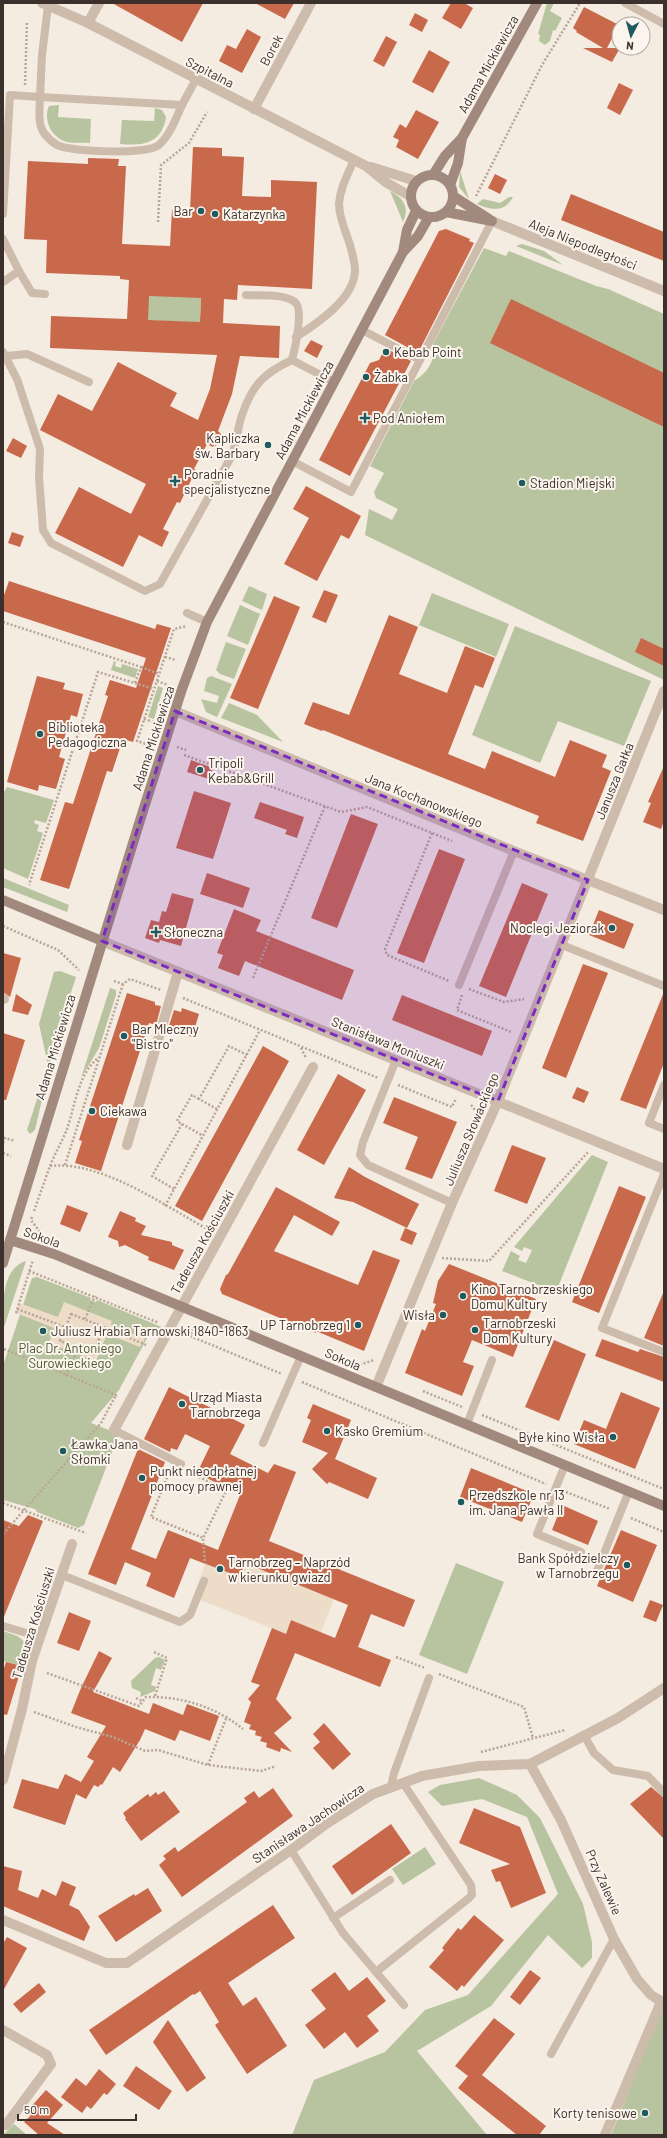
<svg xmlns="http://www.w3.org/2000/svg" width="667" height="2138" viewBox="0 0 667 2138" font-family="Barlow,sans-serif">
  <rect width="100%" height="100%" fill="#f4ebe1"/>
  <g fill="#b8c4a0">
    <path d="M547,3H554L550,11L562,18L555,31L553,30L550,41L545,45L539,41L540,35L538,34Z"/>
    <path d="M59,105L58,117L91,119L90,143C82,142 72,144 64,141C51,136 43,119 49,106Z"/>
    <path d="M155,108L162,110L166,117C162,144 142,146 120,144L122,120L154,121Z"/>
    <path d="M460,171L469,199L459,187Z"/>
    <path d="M390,191C403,197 410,208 403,222Z"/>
    <path d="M509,197H513C504,213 491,210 477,204L483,199L500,203Z"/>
    <path d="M522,244L544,251L563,265L516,246Z"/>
    <path d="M484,248L506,256L509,251L596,286L608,289L664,314V680L365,535L369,509L392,520L398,509L376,498L374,492L384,473L370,466L414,381C427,373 436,361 433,344Z"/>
    <path d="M149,281L201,298L200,316L208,317V323L141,320Z"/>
    <path d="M249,586L267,594L262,610L242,601Z"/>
    <path d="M432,593L509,624L496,657L419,625Z"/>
    <path d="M240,605L260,614L248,645L227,636Z"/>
    <path d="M515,626L651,681L624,746L558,721L540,763L472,735Z"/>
    <path d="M226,642L246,649L234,679L220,674L216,670Z"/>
    <path d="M114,661L116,662L115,666L121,668L122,664L138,669L135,678L111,670Z"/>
    <path d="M211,676L232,684L217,717L206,712L201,699L217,703L219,696L204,691L207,678Z"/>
    <path d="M158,686L163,688L154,719L148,717Z"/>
    <path d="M229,703L257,715L283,742L221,718Z"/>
    <path d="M7,787L54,800L46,823L35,820L34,823L39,825L37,831L43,833L28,879L3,868V794Z"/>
    <path d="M3,878L69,905L67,912L3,887Z"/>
    <path d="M60,971L76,977L56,1038L35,1130L30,1134L27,1130L48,1065L39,1024L54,972Z"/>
    <path d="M110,988L116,990V995L99,1048L81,1078Z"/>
    <path d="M592,1155L608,1162L556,1292L502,1271L511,1251L520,1256L518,1260L526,1263L532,1250L524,1247L522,1251L514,1247Z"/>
    <path d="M26,1261L3,1330C3,1308 0,1269 26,1261Z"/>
    <path d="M37,1277L91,1298L90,1300L96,1302L97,1300L164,1328L161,1333L152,1329L119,1390L91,1423L119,1434L84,1525L78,1528L37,1512L35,1509L3,1500V1366L32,1278Z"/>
    <path d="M456,1563L504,1582L467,1674L419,1655Z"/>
    <path d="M3,1631C28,1639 28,1641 22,1666L3,1661Z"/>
    <path d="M159,1657L165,1660L161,1670L156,1668L151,1685L156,1687L155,1691L140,1697L141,1692L132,1688L131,1681L155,1658Z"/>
    <path d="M479,1778L517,1795L540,1818L583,1904L592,1942V1958L582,1968L548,1935L491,2006L417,2051L487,2135H292L314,2080L385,2052L425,2010L468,1995L558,1894L527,1817L482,1799L442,1806L428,1792L440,1785Z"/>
    <path d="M425,1847L436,1864L403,1885L392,1869Z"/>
    <path d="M661,2011L664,2012V2135H611Z"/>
    <path d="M14,2124L27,2135H3Z"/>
  </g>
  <g fill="#ecdcc8">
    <path d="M64,1302L112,1321L111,1325L145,1339L140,1347L107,1334L96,1361L49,1343L54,1328L16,1313L19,1303L58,1317Z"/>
    <path d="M245,1563L334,1599L321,1632L291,1620L286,1634L193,1597L205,1564L239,1577Z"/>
  </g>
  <g fill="#c8694b" fill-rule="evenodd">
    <path d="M112,3H203L182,42Z"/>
    <path d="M255,3H294L285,19Z"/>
    <path d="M451,3H464L473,8L461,29L442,18Z"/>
    <path d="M584,7L619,25L607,48H620L612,62L583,48H603L576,32L577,31L573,28Z"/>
    <path d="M415,13L428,20L422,32L409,25Z"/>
    <path d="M247,29L261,37L242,73L219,61L227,45L236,49Z"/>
    <path d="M386,36L397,42L384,67L373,61Z"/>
    <path d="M429,50L450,62L433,93L412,82Z"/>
    <path d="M619,83L633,90L620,115L607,108Z"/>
    <path d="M416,110L439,122L418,159L396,147L399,140L393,137L400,124L406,128Z"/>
    <path d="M193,147L222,148V156L244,157L242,196L271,197V180L317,182L312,289L238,285L237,300L224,299L223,323L280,326L279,358L240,356L232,394L218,431L222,435L216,446L214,445L213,447L207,444L194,469L196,470L180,503L177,502L163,529L169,532L162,547L139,535L123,567L55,533L79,487L131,514L146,484L40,430L58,394L92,411L118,362L177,393L170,406L198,420L210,389L217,355L50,348L51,316L127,319L129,280L120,279V276L46,273L47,240L24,239L28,161L88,164V158L119,159L118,166H126L122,244L170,246L172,210L190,211ZM149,296L201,298L200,322L148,320Z"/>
    <path d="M495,174L507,180L500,194L488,188Z"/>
    <path d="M571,194L664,232V261L561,220Z"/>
    <path d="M446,229L470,239L469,241L474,243L418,353L385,335L439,231Z"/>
    <path d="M511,299L664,373V427L490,343Z"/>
    <path d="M311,340L323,346L317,358L304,351Z"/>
    <path d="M385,348L411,361L350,476L319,460L370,363L379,360Z"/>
    <path d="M13,438L27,446L21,458L6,451Z"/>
    <path d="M306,486L361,516L349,539L341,535L317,581L284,564L309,518L293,509Z"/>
    <path d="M12,532L24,536L20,547L8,543Z"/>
    <path d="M9,581L155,629L157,624L171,628L133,742L123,739L112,772L107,771L69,889L40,880L65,802L73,804L108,696L105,695L110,680L136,688L146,658L3,611V598Z"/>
    <path d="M324,590L338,595L326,623L312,617Z"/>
    <path d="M274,596L300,607L258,709L230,698Z"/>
    <path d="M389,615L418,627L399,674L447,693L465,646L495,658L483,688L475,685L448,754L485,769L492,751L555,777L570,740L607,755L602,767L611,771L583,841L536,823L539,816L323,730L322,731L304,724L313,702L349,715Z"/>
    <path d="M641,638L664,649V666L635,652Z"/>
    <path d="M37,676L65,683L63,689L83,694L77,717L71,715L59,757L65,759L56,789L39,785L38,791L7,782Z"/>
    <path d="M191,760L213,768L209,779L187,772Z"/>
    <path d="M664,766V821L661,829L643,822L651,803L648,802Z"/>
    <path d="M194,791L231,803L213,859L176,848Z"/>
    <path d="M260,802L304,817L297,838L285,834L287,830L254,818Z"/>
    <path d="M351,814L378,824L337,928L311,918Z"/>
    <path d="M439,849L465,859L424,963L397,953Z"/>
    <path d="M207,873L250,888L243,908L200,894Z"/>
    <path d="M522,883L548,894L506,997L479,986Z"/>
    <path d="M172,893L194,899L181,946L160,940L159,943L145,938L151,920L159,922L162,911L166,912Z"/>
    <path d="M234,909L261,920L256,931L354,970L342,1000L245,961L239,976L218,968L223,955L217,953Z"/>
    <path d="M599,910L634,924L624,949L589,935Z"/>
    <path d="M3,953L21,958L10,997L3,992Z"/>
    <path d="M583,964L608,973L566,1078L542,1068Z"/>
    <path d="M664,992V1063L646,1109L620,1100Z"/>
    <path d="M127,993L155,1002V1005L161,1006L156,1025L149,1023L101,1171L75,1163L82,1141L79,1140Z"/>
    <path d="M16,994L32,1005L28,1015L12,1011Z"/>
    <path d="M402,995L492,1031L482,1056L392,1020Z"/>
    <path d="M182,1008L199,1014L192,1037L168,1029L174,1010L181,1012Z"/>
    <path d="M3,1033L25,1040L6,1100H3Z"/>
    <path d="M263,1046L289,1061L202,1221L175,1206Z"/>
    <path d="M338,1074L366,1090L324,1165L297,1150Z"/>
    <path d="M577,1087L589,1092L584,1103L572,1098Z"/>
    <path d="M394,1097L457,1122L432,1179L405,1169L418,1137L383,1123Z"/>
    <path d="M512,1145L546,1158L527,1204L494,1191Z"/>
    <path d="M349,1167L365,1177L419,1204L407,1228L353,1202L334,1198Z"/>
    <path d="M619,1186L646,1197L599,1313L572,1302Z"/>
    <path d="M276,1187L340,1222L332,1236L294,1215L274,1251L358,1285L373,1250L400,1260L364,1351L316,1331V1333L222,1294L220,1289L226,1275L228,1274Z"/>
    <path d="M67,1205L88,1213L80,1232L60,1224Z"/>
    <path d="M120,1211L136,1218L135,1221L146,1226L141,1235L172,1242V1245L184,1250L174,1270L148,1260L149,1257L125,1245L119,1247L118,1241L108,1237Z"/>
    <path d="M405,1228L417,1233L412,1245L400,1240Z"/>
    <path d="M449,1264L536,1299L513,1357L472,1340L463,1362L474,1366L462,1396L405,1373L422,1329L425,1331L436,1304L433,1303L438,1281Z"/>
    <path d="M664,1291V1346L644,1338Z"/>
    <path d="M602,1339L638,1352L640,1349L664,1357V1382L595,1356Z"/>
    <path d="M554,1340L586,1354L559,1421L525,1407Z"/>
    <path d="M169,1387L245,1425L230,1454L268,1473L274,1464L296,1472L269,1541L415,1600L404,1627L371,1614L358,1647L391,1660L380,1687L295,1653L276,1699L292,1718L274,1733L292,1752L281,1748L280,1752L266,1747L267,1743L260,1741L262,1737L255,1735L256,1731L249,1729L251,1725L244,1722L251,1702L248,1699L260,1685L251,1682L272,1628L286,1634L291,1620L335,1638L348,1605L245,1563L240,1577L190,1558L174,1598L146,1586L151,1573L125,1562L116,1585L88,1574L138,1449L165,1462L131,1549L156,1559L168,1530L218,1550L240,1495L197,1473L210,1446L185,1434L177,1450L171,1448L170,1452L144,1439Z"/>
    <path d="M621,1392L660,1408L635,1469L574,1444L584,1420L606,1429Z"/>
    <path d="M313,1404L351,1420L335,1459L377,1478L368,1499L329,1482L327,1484L312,1469L328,1453L302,1442L311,1420L307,1418Z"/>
    <path d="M471,1468L534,1494L522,1522L460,1497Z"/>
    <path d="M562,1505L598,1521L588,1545L552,1530Z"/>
    <path d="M28,1515L43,1521L3,1619V1520L19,1526Z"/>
    <path d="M621,1530L657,1545L633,1602L597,1586Z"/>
    <path d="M650,1600L663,1605L656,1622L643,1617Z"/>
    <path d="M69,1612L91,1621L79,1651L57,1643Z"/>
    <path d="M99,1651L112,1658L93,1692L149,1714L153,1703L183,1715L187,1704L219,1716L210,1741L180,1730L175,1741L145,1729L140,1740L120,1772L113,1767L102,1785L101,1784L98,1787L94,1785L86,1799L76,1794L65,1825L13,1808L22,1779L58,1789L65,1774L81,1782L94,1761L87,1757L106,1726L71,1713L81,1688Z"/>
    <path d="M6,1662L22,1666L7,1715L3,1714V1671Z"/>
    <path d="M324,1723L351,1754L333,1770L313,1748L320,1742L313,1734Z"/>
    <path d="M651,1787L664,1798V1839L630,1804Z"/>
    <path d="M273,1788L293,1816L182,1897L159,1865L166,1859L163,1856L175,1847L178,1852L247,1802L244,1798L254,1791L259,1798Z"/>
    <path d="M164,1791L180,1812L141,1841L125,1819L126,1818L123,1813L148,1794L150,1797L156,1792L158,1795Z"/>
    <path d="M474,1808L520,1827L546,1893L511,1908L500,1881L496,1882L491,1870L510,1864L459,1843Z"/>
    <path d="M391,1824L411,1853L352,1895L332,1866Z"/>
    <path d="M3,1866L22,1871L18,1890L38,1898L42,1889L56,1896L62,1881L76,1887L69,1905L79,1910L90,1927L84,1941L3,1906Z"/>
    <path d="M148,1888L162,1911L116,1942L98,1916L134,1894L135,1896Z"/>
    <path d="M273,1905L295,1938L228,1983L243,2006L256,1997L287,2046L247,2074L215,2025L219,2022L200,1991L194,1995L193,1994L106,2055L89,2030Z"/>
    <path d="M474,1915L504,1940L464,1987L462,1985L457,1991L429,1967L444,1950L442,1948L458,1928L461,1930Z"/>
    <path d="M7,1937L27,1948L3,1991V1944Z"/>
    <path d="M530,1970L541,1978L520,2005L510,1997Z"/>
    <path d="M335,1972L349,1991L367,1977L386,2001L367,2016L379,2031L357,2048L345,2032L324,2049L305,2025L326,2009L311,1990Z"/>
    <path d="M39,1983L46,1992L21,2013L13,2004Z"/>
    <path d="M494,2018L515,2034L482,2075L546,2126L539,2135H517L458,2088L468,2076L455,2066Z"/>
    <path d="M168,2020L206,2078L187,2092L153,2042Z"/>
    <path d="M136,2066L172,2091L159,2110L123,2086Z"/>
    <path d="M99,2069L116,2084L107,2095L104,2093L91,2109L87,2106L82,2113L61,2097L76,2078L86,2086Z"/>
    <path d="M46,2090L63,2105L47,2123L65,2135H39L24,2122L31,2115L27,2111Z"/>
  </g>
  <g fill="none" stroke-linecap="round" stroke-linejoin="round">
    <g stroke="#b9a596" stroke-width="2.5" stroke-dasharray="2 2" stroke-linecap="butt">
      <path d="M25,85L27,22"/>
      <path d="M476,196L542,65L580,3"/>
      <path d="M158,222L161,165L189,143L207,112"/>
      <path d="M3,622L141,667L135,683L98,672L29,885"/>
      <path d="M165,657L176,660"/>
      <path d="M141,667L159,674"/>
      <path d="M157,681L168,685"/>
      <path d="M135,683L154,689"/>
      <path d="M144,719L156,723"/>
      <path d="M149,745L137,741L174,629L187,626"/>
      <path d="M177,747L186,750"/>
      <path d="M184,755L341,812L367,807L452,841"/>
      <path d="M432,833L385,949L387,955L449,981"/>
      <path d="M3,926L58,950L79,970"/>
      <path d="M253,978L325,806"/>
      <path d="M114,981L123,984L130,979L161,990"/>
      <path d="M469,989L504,1002L524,999"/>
      <path d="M462,995L457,1010L511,1032"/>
      <path d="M183,998L378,1078"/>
      <path d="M301,1048L306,1058"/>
      <path d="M398,1085L452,1107L456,1098"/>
      <path d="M199,1099L192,1095L177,1121L203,1136"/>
      <path d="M471,1105L479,1115"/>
      <path d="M217,1109L199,1099L229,1046L247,1055"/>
      <path d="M3,1143L5,1138L15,1141"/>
      <path d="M3,1153L11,1156"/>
      <path d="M65,1165L123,984"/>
      <path d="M50,1166C55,1153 62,1142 67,1129C75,1106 78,1074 98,1058"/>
      <path d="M174,1189L152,1176L182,1124"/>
      <path d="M165,1206L260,1030"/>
      <path d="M34,1211L50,1166C102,1160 166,1207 211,1231"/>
      <path d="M32,1217L31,1220L43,1236"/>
      <path d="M442,1258L489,1261L589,1151"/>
      <path d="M29,1271L159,1323"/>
      <path d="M17,1309L65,1327"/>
      <path d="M16,1313L33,1260"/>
      <path d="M71,1314L104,1327L93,1354L60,1341Z"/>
      <path d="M85,1319L95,1296"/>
      <path d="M104,1327L146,1345"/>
      <path d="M181,1332L190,1336L195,1325"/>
      <path d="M190,1336L282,1374"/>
      <path d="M4,1349L118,1396"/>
      <path d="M356,1366L374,1360"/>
      <path d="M66,1376L78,1348"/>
      <path d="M302,1382L546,1484"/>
      <path d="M423,1391L462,1407"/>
      <path d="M482,1415L664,1489"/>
      <path d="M170,1470L151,1517L203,1538"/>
      <path d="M189,1470L195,1475L226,1491L203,1538L205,1564"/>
      <path d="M566,1492L610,1509"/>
      <path d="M3,1503L86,1533"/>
      <path d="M631,1518L664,1532"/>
      <path d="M3,1534L101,1423L116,1395"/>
      <path d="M154,1652L167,1658L155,1696"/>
      <path d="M396,1657L425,1668"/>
      <path d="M47,1673L139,1706L146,1697C181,1696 216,1707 243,1729"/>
      <path d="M439,1674L524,1707L533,1738"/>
      <path d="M136,1698L142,1701"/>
      <path d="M34,1712L76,1727L113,1737L145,1751L158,1750L208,1765L261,1771L276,1766"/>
      <path d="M481,1752L565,1730"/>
      <path d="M208,1765L227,1716"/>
    </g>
    <g stroke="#cdbbac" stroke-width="8">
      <path d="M625,3L664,24"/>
      <path d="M48,6L42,55L40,97L182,105L196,79"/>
      <path d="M3,214L10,95L40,97C40,108 37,123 44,133C47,137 52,142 57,145C72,152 147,155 159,145C170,135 176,118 182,105"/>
      <path d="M3,239L19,271L3,282"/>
      <path d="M19,271L32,293L45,294"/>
      <path d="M246,295C259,296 283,293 295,302C304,309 295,349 292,360"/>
      <path d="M296,337C318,323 355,298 355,270C355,262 352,253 350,245C346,232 339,218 339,204C340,188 348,174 354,160"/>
      <path d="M3,352L17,379L40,449L39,477L43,530L51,543L145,591L160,584L231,457C237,444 237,429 242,415C252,385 264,373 292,360"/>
      <path d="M6,356L27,354L89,382"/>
      <path d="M292,360L334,382"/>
      <path d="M420,360L492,221"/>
      <path d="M292,461L351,492L420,360L362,330"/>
      <path d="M187,613L207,622"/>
      <path d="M562,945L664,986"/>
      <path d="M459,985L514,851"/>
      <path d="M396,1060L363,1142L360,1155L368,1165L452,1203"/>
      <path d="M664,1085L649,1123L664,1129"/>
      <path d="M664,1174L602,1328L664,1352"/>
      <path d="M467,1424L492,1360"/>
      <path d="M114,1430L181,1464"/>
      <path d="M263,1443L301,1356"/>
      <path d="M565,1465L537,1534L581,1552"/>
      <path d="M597,1571L629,1491"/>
      <path d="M62,1575L180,1622L190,1615L204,1581"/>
      <path d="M3,1626L40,1637"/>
      <path d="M584,1735L594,1753L613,1770L648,1776L664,1793"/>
      <path d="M391,1787L394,1773L429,1678"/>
      <path d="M291,1850L343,1933L404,2005"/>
      <path d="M333,1918L390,1880"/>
      <path d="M376,1972L469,1898L472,1895L471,1885L403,1783"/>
      <path d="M551,2054L614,1939"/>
    </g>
    <g stroke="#cdbbac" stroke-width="10">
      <path d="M42,3L88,23L366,166L387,183L410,196"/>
      <path d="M88,23L99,3"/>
      <path d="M254,109L311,3"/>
      <path d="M371,167L416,181"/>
      <path d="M492,221L664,291"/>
      <path d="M175,711L514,851L664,910"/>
      <path d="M102,941L664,1169"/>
      <path d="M3,998L4,999"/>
      <path d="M127,1145L178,972"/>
      <path d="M376,1387L452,1203L498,1101L664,691"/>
      <path d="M114,1430L313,1067"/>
      <path d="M530,1764L561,1820L614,1939L637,1979L651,1995L664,2003"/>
      <path d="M3,1780L22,1709L32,1661L72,1544"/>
      <path d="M3,1920L106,1963H127L291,1850L326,1824L373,1794L422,1776L479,1766L530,1764L618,1718L664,1688"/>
      <path d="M3,2030L47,2055L51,2064L6,2125H3"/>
      <path d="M605,2135L661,2002"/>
    </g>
    <g stroke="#a18a7d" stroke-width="10">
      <circle cx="432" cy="196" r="21"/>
      <path d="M433,175L445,156L462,138L537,3"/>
      <path d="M450,185L458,163L462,138"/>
      <path d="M453,196L489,219"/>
      <path d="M446,212L492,221"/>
      <path d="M403,252L407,230L416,211"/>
      <path d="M3,900L102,941"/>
      <path d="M10,1240L54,1254L664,1506"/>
      <path d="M3,1263L142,814L182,689L207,622L403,252L418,236L429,217"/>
    </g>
  </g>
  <path fill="#7b2cbf" fill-opacity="0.2" stroke="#7b2cbf" stroke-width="3" stroke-dasharray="8 5" stroke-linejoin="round" d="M175,711L588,880L498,1101L102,941Z"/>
  <g fill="#1f5a5e" stroke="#fbf5ee" stroke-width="1.5">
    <circle cx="201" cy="211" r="4"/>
    <circle cx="215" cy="214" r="4"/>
    <circle cx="386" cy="352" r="4"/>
    <circle cx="366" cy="377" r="4"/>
    <path d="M363 412h4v4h4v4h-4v4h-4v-4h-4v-4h4z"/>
    <circle cx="268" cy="445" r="4"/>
    <path d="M173 475h4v4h4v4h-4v4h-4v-4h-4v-4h4z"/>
    <circle cx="522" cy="483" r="4"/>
    <circle cx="40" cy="734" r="4"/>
    <circle cx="200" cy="770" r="4"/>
    <circle cx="612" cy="928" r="4"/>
    <path d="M154 926h4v4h4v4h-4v4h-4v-4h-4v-4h4z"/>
    <circle cx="124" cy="1036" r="4"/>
    <circle cx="92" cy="1111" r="4"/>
    <circle cx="463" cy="1296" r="4"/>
    <circle cx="443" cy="1315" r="4"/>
    <circle cx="358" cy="1325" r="4"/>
    <circle cx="475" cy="1330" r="4"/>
    <circle cx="43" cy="1331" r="4"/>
    <circle cx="182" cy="1404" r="4"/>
    <circle cx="327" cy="1431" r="4"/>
    <circle cx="613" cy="1437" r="4"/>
    <circle cx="63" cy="1451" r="4"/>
    <circle cx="142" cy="1478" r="4"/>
    <circle cx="461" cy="1502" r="4"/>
    <circle cx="627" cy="1565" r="4"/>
    <circle cx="220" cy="1569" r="4"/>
    <circle cx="645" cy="2113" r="4"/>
  </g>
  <g text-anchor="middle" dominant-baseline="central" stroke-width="4" stroke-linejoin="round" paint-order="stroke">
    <g font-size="13" fill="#3b302b" stroke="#fbf5ee">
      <text transform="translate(271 50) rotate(-62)">Borek</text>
      <text transform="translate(488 64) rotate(-61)">Adama Mickiewicza</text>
      <text transform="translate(210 72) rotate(27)">Szpitalna</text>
      <text transform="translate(583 244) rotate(22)">Aleja Niepodległości</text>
      <text transform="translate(304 410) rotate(-62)">Adama Mickiewicza</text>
      <text transform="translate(153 738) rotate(-72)">Adama Mickiewicza</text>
      <text transform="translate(614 781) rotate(-68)">Janusza Gałka</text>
      <text transform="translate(424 800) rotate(22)">Jana Kochanowskiego</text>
      <text transform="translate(388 1043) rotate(22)">Stanisława Moniuszki</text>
      <text transform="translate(55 1047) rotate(-73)">Adama Mickiewicza</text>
      <text transform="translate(471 1129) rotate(-67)">Juliusza Słowackiego</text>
      <text transform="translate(42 1237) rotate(19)">Sokola</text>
      <text transform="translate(202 1242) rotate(-61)">Tadeusza Kościuszki</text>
      <text transform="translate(343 1359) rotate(23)">Sokola</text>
      <text transform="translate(33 1623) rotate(-73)">Tadeusza Kościuszki</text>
      <text transform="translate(308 1823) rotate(-34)">Stanisława Jachowicza</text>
      <text transform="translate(604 1882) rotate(66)">Przy Zalewie</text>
    </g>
    <g font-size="13" fill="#3b302b" stroke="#fbf5ee" text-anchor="start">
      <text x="193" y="211" text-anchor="end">Bar</text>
      <text x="223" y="214">Katarzynka</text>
      <text x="394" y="352">Kebab Point</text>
      <text x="374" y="377">Żabka</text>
      <text x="373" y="418">Pod Aniołem</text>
      <text x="260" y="438" text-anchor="end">Kapliczka<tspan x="260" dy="15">św. Barbary</tspan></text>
      <text x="184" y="474">Poradnie<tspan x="184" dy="15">specjalistyczne</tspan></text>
      <text x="530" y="483">Stadion Miejski</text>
      <text x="48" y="727">Biblioteka<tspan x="48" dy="15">Pedagogiczna</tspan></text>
      <text x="208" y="763">Tripoli<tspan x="208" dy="15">Kebab&amp;Grill</tspan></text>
      <text x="604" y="928" text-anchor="end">Noclegi Jeziorak</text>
      <text x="164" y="932">Słoneczna</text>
      <text x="132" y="1029">Bar Mleczny<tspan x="132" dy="15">"Bistro"</tspan></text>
      <text x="100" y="1111">Ciekawa</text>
      <text x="471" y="1289">Kino Tarnobrzeskiego<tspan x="471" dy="15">Domu Kultury</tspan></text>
      <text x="435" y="1315" text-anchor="end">Wisła</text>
      <text x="483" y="1323">Tarnobrzeski<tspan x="483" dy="15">Dom Kultury</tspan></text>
      <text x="350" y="1325" text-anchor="end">UP Tarnobrzeg 1</text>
      <text x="51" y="1331">Juliusz Hrabia Tarnowski 1840-1863</text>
      <text x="190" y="1397">Urząd Miasta<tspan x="190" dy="15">Tarnobrzega</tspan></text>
      <text x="335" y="1431">Kasko Gremium</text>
      <text x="605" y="1437" text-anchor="end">Byłe kino Wisła</text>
      <text x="71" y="1444">Ławka Jana<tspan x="71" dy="15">Słomki</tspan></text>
      <text x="150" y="1471">Punkt nieodpłatnej<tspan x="150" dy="15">pomocy prawnej</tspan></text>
      <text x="469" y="1495">Przedszkole nr 13<tspan x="469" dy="15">im. Jana Pawła II</tspan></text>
      <text x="619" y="1558" text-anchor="end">Bank Spółdzielczy<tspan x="619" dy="15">w Tarnobrzegu</tspan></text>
      <text x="228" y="1562">Tarnobrzeg – Naprzód<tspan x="228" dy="15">w kierunku gwiazd</tspan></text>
      <text x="637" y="2113" text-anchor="end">Korty tenisowe</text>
    </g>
    <g font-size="13" fill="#4a5a2e" stroke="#fbf5ee">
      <text x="70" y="1348">Plac Dr. Antoniego<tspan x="70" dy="15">Surowieckiego</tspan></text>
    </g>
  </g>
  <rect width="667" height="2138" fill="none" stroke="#3b302b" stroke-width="8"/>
  <g transform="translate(631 36) rotate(186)"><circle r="19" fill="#fbf5ee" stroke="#aea6a0"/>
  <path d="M0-3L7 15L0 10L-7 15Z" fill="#1f5a5e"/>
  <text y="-6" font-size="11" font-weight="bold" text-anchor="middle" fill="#3b302b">N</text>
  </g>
  <path d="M18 2114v6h118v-6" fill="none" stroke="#3b302b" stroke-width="2"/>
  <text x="24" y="2114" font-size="12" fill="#3b302b" stroke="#fbf5ee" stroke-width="3" paint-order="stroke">50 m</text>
</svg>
